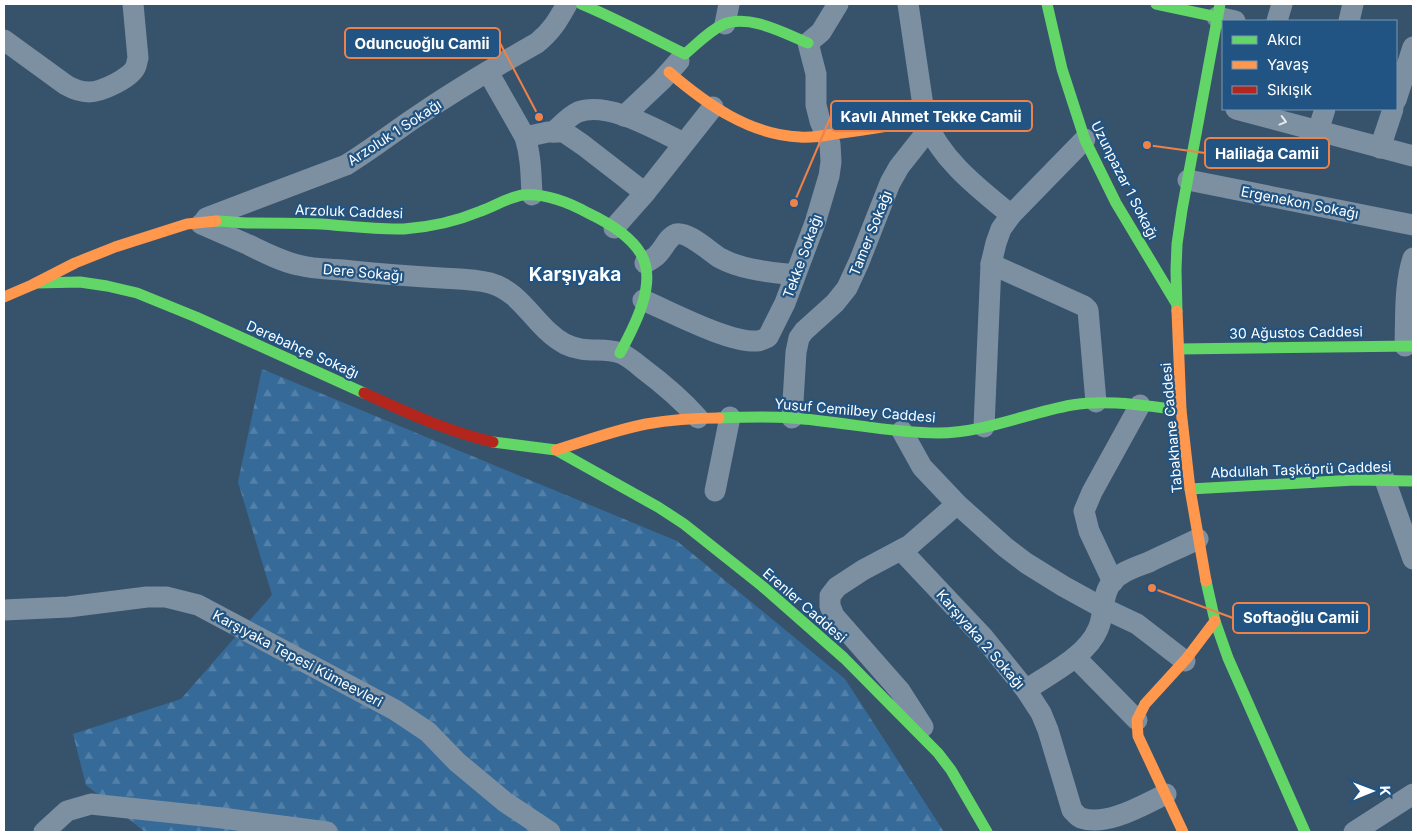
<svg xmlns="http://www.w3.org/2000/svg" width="1417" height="836" viewBox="0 0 1417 836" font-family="Inter,sans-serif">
  <defs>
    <pattern id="forest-firs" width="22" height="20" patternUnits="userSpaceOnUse" patternTransform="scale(1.25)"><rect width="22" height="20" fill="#356a99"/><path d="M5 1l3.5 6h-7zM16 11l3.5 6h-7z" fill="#5380a8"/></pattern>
  </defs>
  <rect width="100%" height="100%" fill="#37536c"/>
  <path fill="url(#forest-firs)" d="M262,369L677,541L845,679L944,832H145L86,785L73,734L181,699L272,595L238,482Z"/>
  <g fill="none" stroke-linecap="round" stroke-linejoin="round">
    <g stroke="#7d90a2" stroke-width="21">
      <path d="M908,4L925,119C940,159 978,188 1011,215"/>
      <path d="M1217,17L1235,21"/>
      <path d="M1277,21L1282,4"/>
      <path d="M1349,21L1353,4"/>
      <path d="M725,24L729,4"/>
      <path d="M4,40L66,85C73,89 80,92 89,92C101,92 132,78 136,66C137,63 137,61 138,58L133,4"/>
      <path d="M488,72L525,137C531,156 531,175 532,195"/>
      <path d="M1396,100L1413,47"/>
      <path d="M1236,109L1413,156"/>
      <path d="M624,116L662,80L679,61"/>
      <path d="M1318,131L1325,109"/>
      <path d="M554,132C561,125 569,116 578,112C609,101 656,130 684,143"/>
      <path d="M525,137L548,132H564L583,145L645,193L713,107"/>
      <path d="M1380,148L1393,109"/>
      <path d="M1188,180L1413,225"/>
      <path d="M206,218L346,165C372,149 396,130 422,113C459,88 498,65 537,43C552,31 558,20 567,4"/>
      <path d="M201,224C217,231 233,238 249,245C265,253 281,261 298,265C312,269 328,269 343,270C376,274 408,276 441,278C457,279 474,279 490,283C523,292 535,328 565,344C585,354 602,347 620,353C628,356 635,362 642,368C662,383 681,399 698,418"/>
      <path d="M614,228L645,193"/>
      <path d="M645,263C650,260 655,258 658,254C664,248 668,237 676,234C688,231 710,252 720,258C742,270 770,272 795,275"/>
      <path d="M991,264L1084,306L1088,310L1096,402"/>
      <path d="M643,300C671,312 729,343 757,341C761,341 764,339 768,337L785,303L815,223L829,176L831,162L830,144L820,121L816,105V74L808,43L821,32L838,4"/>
      <path d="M1405,346C1406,317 1404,286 1413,258"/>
      <path d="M792,418L796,352L799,338L804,331L835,303L847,288L859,262L890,183L899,167L929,129"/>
      <path d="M984,427L991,264L996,243L1001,229L1011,215L1085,139"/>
      <path d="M902,431L922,467L957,504L1005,547L1026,563L1063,586L1103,608L1137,624L1185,661"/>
      <path d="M1385,480L1413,559"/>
      <path d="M715,491L730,417"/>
      <path d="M901,550L984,638L1026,690L1041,713L1048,730L1072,810C1075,813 1078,817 1081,818C1107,827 1143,805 1166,794"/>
      <path d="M1113,582L1089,531L1084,511L1092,492L1140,405"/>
      <path d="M4,610L68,607L147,597H166L198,605L395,710L428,732L457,762L505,802L550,832"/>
      <path d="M1075,657L1137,720"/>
      <path d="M1026,690C1049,674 1087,656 1098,629C1105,614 1101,595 1112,582C1121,571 1137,567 1149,562C1165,554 1182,547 1198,539"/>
      <path d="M923,727L900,691L834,616L830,606V596L837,587L863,570L910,545L957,504"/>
      <path d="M44,832L67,811L91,804L222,818L327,832"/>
      <path d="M1354,832L1413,794"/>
    </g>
    <g stroke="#63d668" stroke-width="11">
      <path d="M581,4C617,19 650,37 685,54C697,44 708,32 722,25C748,13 784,33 808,43"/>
      <path d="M1047,4L1062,69L1085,140L1116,203L1176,303"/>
      <path d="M1156,4L1217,17"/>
      <path d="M216,221C227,221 238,223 250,223C274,223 297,223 321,224C349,226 377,230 404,229C431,227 457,221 481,211C495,206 509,197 523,195C546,193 568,202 588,213C607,222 630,235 641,254C658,283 634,327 620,353"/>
      <path d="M36,283L80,282L107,286L137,293L196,317L364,393"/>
      <path d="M1177,311L1176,270L1177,244L1182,210L1220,4"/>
      <path d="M1179,349L1413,346"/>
      <path d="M719,418C743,417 767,416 791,418C840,421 889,433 938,433C984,433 1027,413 1072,405C1108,399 1145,406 1181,410"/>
      <path d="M493,442L556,450L658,507L684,524L762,586L844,658L938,753L951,770L987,832"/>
      <path d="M1190,489L1355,480L1413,481"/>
      <path d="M1206,581L1215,621L1228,658L1305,832"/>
    </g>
    <g stroke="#ff974d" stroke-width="11">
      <path d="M669,72C706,104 750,135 800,137C812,138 823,136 834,134C865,130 895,125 925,119"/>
      <path d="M4,297L32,285L75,263L115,247L187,224L216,221"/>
      <path d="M1177,311L1181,410L1190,489L1206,581"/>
      <path d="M556,450C586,441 615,430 646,424C669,420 695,418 719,418"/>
      <path d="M1183,832L1138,736L1137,720L1145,704L1187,658L1215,621"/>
    </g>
    <path stroke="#b3261e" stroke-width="11" d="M364,393C406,412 448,432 493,442"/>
  </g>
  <defs><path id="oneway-chevron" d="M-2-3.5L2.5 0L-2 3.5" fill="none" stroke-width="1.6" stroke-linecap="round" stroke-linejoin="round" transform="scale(1.25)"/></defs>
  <use stroke="#e5e9ec" href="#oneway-chevron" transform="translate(1283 121) rotate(15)"/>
  <g text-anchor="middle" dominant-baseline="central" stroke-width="4.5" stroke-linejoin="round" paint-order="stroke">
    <g font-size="14" fill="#fff" stroke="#215482">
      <text transform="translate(394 132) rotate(-33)">Arzoluk 1 Sokağı</text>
      <text transform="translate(1125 180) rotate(63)">Uzunpazar 1 Sokağı</text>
      <text transform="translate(1300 202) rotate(11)">Ergenekon Sokağı</text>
      <text transform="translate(349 211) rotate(2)">Arzoluk Caddesi</text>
      <text transform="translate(870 233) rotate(-68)">Tamer Sokağı</text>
      <text transform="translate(802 256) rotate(-70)">Tekke Sokağı</text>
      <text transform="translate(363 272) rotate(5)">Dere Sokağı</text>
      <text transform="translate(1296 332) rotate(-1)">30 Ağustos Caddesi</text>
      <text transform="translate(303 349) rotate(24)">Derebahçe Sokağı</text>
      <text transform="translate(855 410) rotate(5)">Yusuf Cemilbey Caddesi</text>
      <text transform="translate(1171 428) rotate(-95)">Tabakhane Caddesi</text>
      <text transform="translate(1301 469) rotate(-2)">Abdullah Taşköprü Caddesi</text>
      <text transform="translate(805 605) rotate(41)">Erenler Caddesi</text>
      <text transform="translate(981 639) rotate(49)">Karşıyaka 2 Sokağı</text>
      <text transform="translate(298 658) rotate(28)">Karşıyaka Tepesi Kümeevleri</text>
    </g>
    <g font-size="19" font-weight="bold" fill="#fff" stroke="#215482">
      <text x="575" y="274">Karşıyaka</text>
    </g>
  </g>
  <path fill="none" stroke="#ee8249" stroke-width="2" d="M539 117L500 43M794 203L831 116M1147 145L1205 153M1152 588L1233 618"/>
  <g fill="#ee8249" stroke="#215482" stroke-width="2">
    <circle cx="539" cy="117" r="5"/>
    <circle cx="794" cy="203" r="5"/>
    <circle cx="1147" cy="145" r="5"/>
    <circle cx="1152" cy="588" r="5"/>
  </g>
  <g fill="#215482" stroke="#ee8249" stroke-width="2">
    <rect x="345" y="28" width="155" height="30" rx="5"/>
    <rect x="831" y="101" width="201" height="30" rx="5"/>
    <rect x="1205" y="138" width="124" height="30" rx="5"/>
    <rect x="1233" y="603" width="136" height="30" rx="5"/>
  </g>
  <g font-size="15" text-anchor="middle" font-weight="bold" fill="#fff">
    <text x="422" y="49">Oduncuoğlu Camii</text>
    <text x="931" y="122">Kavlı Ahmet Tekke Camii</text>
    <text x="1267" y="159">Halilağa Camii</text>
    <text x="1301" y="623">Softaoğlu Camii</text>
  </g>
  <rect width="1417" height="836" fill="none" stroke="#ffffff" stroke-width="10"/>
  <rect x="1222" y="20" width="175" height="90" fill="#215482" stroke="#7a98b4"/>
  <rect x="1232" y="36" width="25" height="8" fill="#63d668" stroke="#7a98b4"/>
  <text x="1267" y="45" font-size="15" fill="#ffffff">Akıcı</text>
  <rect x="1232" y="61" width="25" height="8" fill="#ff974d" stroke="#7a98b4"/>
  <text x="1267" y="70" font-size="15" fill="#ffffff">Yavaş</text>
  <rect x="1232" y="86" width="25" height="8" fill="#b3261e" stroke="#7a98b4"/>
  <text x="1267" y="95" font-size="15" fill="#ffffff">Sıkışık</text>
  <g transform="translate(1372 791) rotate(89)" stroke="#215482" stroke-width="4" paint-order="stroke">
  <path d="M0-4L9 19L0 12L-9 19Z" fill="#ffffff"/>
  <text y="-8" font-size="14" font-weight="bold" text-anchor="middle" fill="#ffffff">K</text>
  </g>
</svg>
